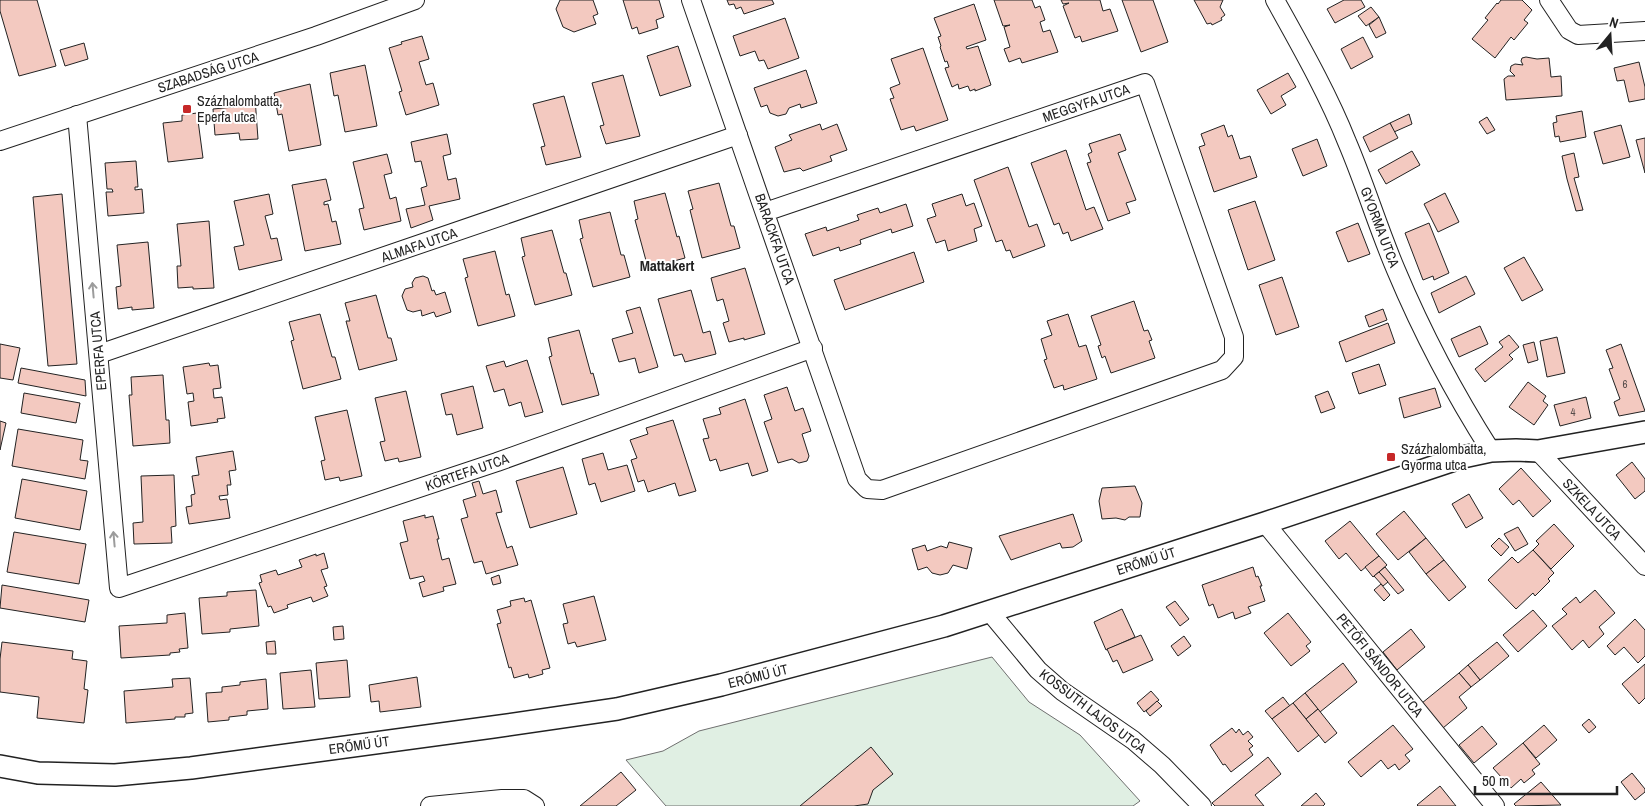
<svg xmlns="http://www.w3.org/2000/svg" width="1645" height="806" viewBox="0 0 1645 806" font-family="'Archivo Narrow',sans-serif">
  <rect width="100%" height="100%" fill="#fff"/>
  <path fill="#e0efe3" stroke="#6f6f6f" d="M992,657L1029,702L1080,735L1140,801L1133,806H666L626,760L663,751L699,731Z"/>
  <g fill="#f3c9c0" stroke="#222">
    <path d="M0,0H37L56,66L19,76L0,11Z"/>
    <path d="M560,0H593L598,14L593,16L596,24L574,32L563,27L556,9Z"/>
    <path d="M623,0H659L664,17L656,20L658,28L639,34L637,27L632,29Z"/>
    <path d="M727,0H772L774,4L744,14L741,7L736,9L734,4L729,5Z"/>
    <path d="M994,0H1032L1035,8L1040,6L1045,20L1040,22L1043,32L1050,30L1058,52L1022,63L1020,58L1009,62L1004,49L1010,47L1004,27L1010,25L1003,26Z"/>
    <path d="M1061,0H1100L1103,11L1110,9L1118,31L1082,42L1080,36L1075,38L1063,6L1069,3L1063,4Z"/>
    <path d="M1122,0H1153L1168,42L1141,52Z"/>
    <path d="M1194,0H1223L1220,7L1225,15L1221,18L1222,20L1212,25L1211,23L1207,24Z"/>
    <path d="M1344,0H1361L1365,7L1335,23L1327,9Z"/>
    <path d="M1501,0H1522L1532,10L1524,20L1528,23L1514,40L1511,37L1495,58L1472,39L1488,20L1485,18L1497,3L1498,4Z"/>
    <path d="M974,4L986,40L966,47L967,49L978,46L991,85L975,91V89L970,91L968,86L959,89L958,84L952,87L945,68L949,67L947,61L945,62L940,47L941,46L938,37L941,36L934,18Z"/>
    <path d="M1371,7L1379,17L1366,26L1358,16Z"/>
    <path d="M1379,17L1386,33L1376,38L1369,25Z"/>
    <path d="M785,18L799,58L768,69L764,60L759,61L755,51L740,56L733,36Z"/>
    <path d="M422,36L429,59L419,62L426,85L433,83L439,105L406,115L399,92L402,91L389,48L402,44L401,42Z"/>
    <path d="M1363,37L1373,57L1351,69L1341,49Z"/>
    <path d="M84,43L88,59L65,66L60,50Z"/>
    <path d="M678,46L691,86L660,96L647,56Z"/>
    <path d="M923,48L948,120L916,131L914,126L901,130L890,99L894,98L890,88L900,84L891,59Z"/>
    <path d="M1526,57L1537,59L1549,58L1551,77L1561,76L1562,96L1506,100L1504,79L1508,76H1515L1510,71L1511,66L1515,64L1523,65L1521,61L1522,58Z"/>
    <path d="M1639,62L1645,87V99L1629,102L1624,80L1617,81L1614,68Z"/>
    <path d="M365,65L377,126L345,132L338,95L334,96L330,73Z"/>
    <path d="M806,70L817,103L801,108L800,104L789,108L786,114L778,116L770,113L767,105L761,107L754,88Z"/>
    <path d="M1288,73L1296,87L1281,96L1286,105L1271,114L1257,90Z"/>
    <path d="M623,75L640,136L606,144L600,126L604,125L592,83Z"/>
    <path d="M310,84L321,145L289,151L282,114L278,115L274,93Z"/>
    <path d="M564,96L581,157L546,165L541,147L545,146L533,104Z"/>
    <path d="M255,98L258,139L240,140L239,133L215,135L213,109L234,107V100Z"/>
    <path d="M1582,111L1586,137L1560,142L1559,136L1555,137L1553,123L1557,122L1556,116Z"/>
    <path d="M197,113L203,158L168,162L163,123L182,121V115Z"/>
    <path d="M1409,114L1412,124L1394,132L1390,123Z"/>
    <path d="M1487,117L1495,130L1487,134L1479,122Z"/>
    <path d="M1390,123L1398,138L1370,152L1363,137Z"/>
    <path d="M820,124L822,130L837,124L847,150L830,156L832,161L803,171L800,168L784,172L775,147L792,140L789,135Z"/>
    <path d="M1224,125L1228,137L1232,135L1240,159L1250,156L1257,177L1214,192L1199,147L1205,145L1201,134Z"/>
    <path d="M1621,125L1630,157L1603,164L1594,132Z"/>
    <path d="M447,134L451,154L443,156L448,180L456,178L460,199L429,206L433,220L411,228L406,209L425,205L421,188L427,186L421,161L415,162L411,142Z"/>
    <path d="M1120,134L1126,150L1118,153L1136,200L1126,203L1130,213L1108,221L1087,163L1091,162L1088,154L1092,152L1089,144Z"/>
    <path d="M1645,138V173L1636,140Z"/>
    <path d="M1317,139L1327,166L1303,176L1292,149Z"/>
    <path d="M1066,150L1086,210L1094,207L1103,229L1071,241L1068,232L1063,234L1059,223L1054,225L1031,163Z"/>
    <path d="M1412,151L1420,165L1386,184L1378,170Z"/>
    <path d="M1574,153L1579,177L1574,178L1583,210L1576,211L1567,179L1562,156Z"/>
    <path d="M387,154L392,173L384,175L390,199L396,197L401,221L364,230L359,209L364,208L353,162Z"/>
    <path d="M136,161L138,187H135V190L142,189L144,213L108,216L106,192H113L112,189H107L105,163Z"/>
    <path d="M1008,167L1029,227L1037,224L1045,246L1013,258L1010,250L1006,251L1002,240L996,242L974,180Z"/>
    <path d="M326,179L331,200L324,202V205L328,204L332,222L336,221L341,244L305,251L292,185Z"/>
    <path d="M719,183L731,226H734L740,248L702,258L690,210L693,209L688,191Z"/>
    <path d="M665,193L677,237L679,236L685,258L648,268L635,220L638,219L634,201Z"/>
    <path d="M1445,193L1459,222L1438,232L1424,204Z"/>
    <path d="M62,194L77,364L48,366L33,197Z"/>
    <path d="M269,194L273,214L265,216L271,239L277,238L282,260L239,270L234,247L244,245L234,201Z"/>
    <path d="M962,194L966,206L974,203L982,226L974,229L977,241L948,251L945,240L936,243L927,219L936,216L932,204Z"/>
    <path d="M1255,201L1275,260L1248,270L1228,210Z"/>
    <path d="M906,204L913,226L892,233L891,229L860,240L861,244L840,251L839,247L813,256L805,234L826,227L827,231L859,220L857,215L878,208L880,213Z"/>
    <path d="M610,212L621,255H624L630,277L593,287L580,239L583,238L579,220Z"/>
    <path d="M209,221L214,288L193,289V287L178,288L177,266H181L177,224Z"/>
    <path d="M1358,223L1370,254L1348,262L1336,232Z"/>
    <path d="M1429,223L1449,273L1434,280L1433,276L1423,280L1405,233Z"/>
    <path d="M552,230L564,273H566L572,295L535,305L522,257L525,256L521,238Z"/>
    <path d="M148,242L154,308L132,310V307L118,309L116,287L121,286L117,245Z"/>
    <path d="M495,251L506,295L509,294L515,316L478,326L465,278L468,277L463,259Z"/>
    <path d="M914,252L924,282L845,310L834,280Z"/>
    <path d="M1524,257L1543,290L1522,301L1504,268Z"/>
    <path d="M745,268L765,334L744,340V338L729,342L723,323L729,321L723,299L717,301L711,278Z"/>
    <path d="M423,276L428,278L432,291L434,290L436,295L445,292L451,312L436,317L434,312L422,316L421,310L413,312L407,310L402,296L405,289L413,287L412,283L415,278Z"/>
    <path d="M1466,276L1475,294L1439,313L1431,293Z"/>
    <path d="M1282,277L1299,327L1276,335L1259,285Z"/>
    <path d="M691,290L703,333L710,331L716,354L685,362L682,354L674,356L658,299Z"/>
    <path d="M376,295L388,338H391L397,360L359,370L346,321H350L345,303Z"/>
    <path d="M1134,301L1144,331L1148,330L1152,340L1149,341L1155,358L1111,373L1105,356L1102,358L1098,346L1101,345L1091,316Z"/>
    <path d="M640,307L658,367L639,373L635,358L619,362L612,339L633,333L626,311Z"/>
    <path d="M1383,309L1387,320L1369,327L1365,316Z"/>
    <path d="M320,314L332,357H335L341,379L303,389L291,341L294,340L289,322Z"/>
    <path d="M1068,314L1079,347L1086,345L1097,379L1064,390L1063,385L1054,388L1044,360L1047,359L1041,339L1052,335L1047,321Z"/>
    <path d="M1388,323L1395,343L1346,362L1339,342Z"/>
    <path d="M1480,326L1488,344L1459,357L1451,339Z"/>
    <path d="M579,330L591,374L593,373L599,395L562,405L549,357L552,356L548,338Z"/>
    <path d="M1509,335L1519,347L1509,355L1513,359L1485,382L1475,369L1503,347L1499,342Z"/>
    <path d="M1557,337L1565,373L1547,377L1540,341Z"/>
    <path d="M1534,342L1538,360L1528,363L1523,345Z"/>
    <path d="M0,344L20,348L13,380L0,378Z"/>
    <path d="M1621,344L1645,411L1619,416L1614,402L1620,399L1609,369L1613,368L1606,350Z"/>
    <path d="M527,360L543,412L525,417L521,402L509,406L504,389L494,392L486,366L504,361L506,367Z"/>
    <path d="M209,363L210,366L218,365L221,388L213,389L214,398L222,397L225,418L217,419L218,422L191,426L188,402L194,401L193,393L187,394L183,367Z"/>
    <path d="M1379,364L1386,385L1359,394L1352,373Z"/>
    <path d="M21,368L85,380L86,396L18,383Z"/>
    <path d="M163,375L166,420H169L170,443L133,446L129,395H132L131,377Z"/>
    <path d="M1528,382L1546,396L1543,401L1548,405L1534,425L1509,407Z"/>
    <path d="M473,386L483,428L457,435L452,414L446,415L441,394Z"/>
    <path d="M787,387L795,411L803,408L811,431L802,434L809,456L807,461L799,463L792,459L778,463L764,422L772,419L764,395Z"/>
    <path d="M1435,388L1441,407L1404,418L1399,398Z"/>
    <path d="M406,391L421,457L399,462L398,458L385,461L380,442L385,441L375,398Z"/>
    <path d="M1328,391L1335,408L1321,413L1315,396Z"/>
    <path d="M24,393L80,403L76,423L21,413Z"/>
    <path d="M1586,397L1591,418L1560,426L1554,405Z"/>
    <path d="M745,399L768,471L752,476L748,463L720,471L716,459L710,461L703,439L709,438L703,419L721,414L719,408Z"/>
    <path d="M347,410L362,476L340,481L339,477L325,480L321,461L325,460L315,417Z"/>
    <path d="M673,420L696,491L679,496L675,483L648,492L644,480L638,482L631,460L637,458L630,440L648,434L646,428Z"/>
    <path d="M0,421L6,423L0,450Z"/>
    <path d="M18,429L83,440L80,460L88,461L85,479L12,466Z"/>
    <path d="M233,451L236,470L229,471L231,485H227L228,495L219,496L220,500L227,499L230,518L189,524L186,507L192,506L191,495L195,494L192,476L199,475L196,457Z"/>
    <path d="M603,453L608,470L627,465L635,491L601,502L595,483L589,485L582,459Z"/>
    <path d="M1632,462L1645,479V491L1635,499L1616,475Z"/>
    <path d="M563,467L577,514L530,528L516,481Z"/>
    <path d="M1521,468L1551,501L1533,517L1519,500L1513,505L1499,489Z"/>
    <path d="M174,475L176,526L171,527L172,543L134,544L133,523L143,522L141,476Z"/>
    <path d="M22,479L87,491L80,530L15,518Z"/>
    <path d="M479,481L483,494L496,490L502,512L496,513L507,548L512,546L518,565L486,574L482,561L474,563L461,519L468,517L463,500L476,496L472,483Z"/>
    <path d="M1135,486L1142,503L1140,517H1129L1125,520L1116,518L1102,519L1099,501L1102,488Z"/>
    <path d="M1469,494L1483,518L1466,528L1452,504Z"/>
    <path d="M1404,511L1426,538L1398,560L1376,534Z"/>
    <path d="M1073,514L1082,541L1073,547L1062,548L1060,543L1011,560L999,536Z"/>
    <path d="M425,515V518L433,516L439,539H437L442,560L449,558L456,584L443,587L444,591L423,597L419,583L425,581L423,576L410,579L400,543L408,541L403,521Z"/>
    <path d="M1350,521L1379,556L1361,571L1346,553L1339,559L1325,541Z"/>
    <path d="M1554,524L1574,546L1551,569L1533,550L1539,544L1536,541Z"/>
    <path d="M1518,527L1528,544L1515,551L1504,534Z"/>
    <path d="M14,532L86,544L79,584L7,572Z"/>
    <path d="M1426,538L1444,560L1426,574L1409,552Z"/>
    <path d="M1499,538L1509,547L1501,556L1491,546Z"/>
    <path d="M949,542L972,548L967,569L953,565L948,573L940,575L932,573L927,567L918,570L912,549L925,545L927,551L941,546L947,548Z"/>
    <path d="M1533,550L1554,573L1548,579L1550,581L1535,596L1533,593L1516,609L1488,580L1512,557L1518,563Z"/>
    <path d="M324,553L328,568L321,570L327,586L324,587L328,596L313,602L311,597L287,605L288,608L274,613L271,606L268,607L259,583L262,582L260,575L276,570L278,575L302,567L299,560L316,554V556Z"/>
    <path d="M1379,556L1387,565L1373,577L1365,567Z"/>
    <path d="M1444,560L1466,587L1449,601L1426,574Z"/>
    <path d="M1253,567L1256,577L1258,576L1262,586H1260L1265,601L1248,607L1251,613L1235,619L1233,612L1218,618L1213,604L1209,606L1202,585Z"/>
    <path d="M1385,567L1404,590L1398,594L1379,572Z"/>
    <path d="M1379,572L1388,582L1383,586L1374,576Z"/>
    <path d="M499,575L501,583L493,585L491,578Z"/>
    <path d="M1381,584L1390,595L1384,601L1374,590Z"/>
    <path d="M2,585L89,600L85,622L0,608Z"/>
    <path d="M256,590L259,626L230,629V632L202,634L199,598L227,596V592Z"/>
    <path d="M1595,590L1615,613L1599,627L1604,634L1589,648L1583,640L1572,650L1552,626L1567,614L1562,609L1576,597L1580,603Z"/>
    <path d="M594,596L606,640L577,647L575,642L568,644L563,624L568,623L563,604Z"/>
    <path d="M524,598L525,602L531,600L550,668L542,670L543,674L529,678L528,674L514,678L511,667L509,668L497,624L501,623L497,610L511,606L510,601Z"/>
    <path d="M1175,601L1189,619L1180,626L1166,607Z"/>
    <path d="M1122,609L1135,637L1106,650L1094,622Z"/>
    <path d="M1533,610L1547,626L1518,652L1503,635Z"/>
    <path d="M185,613L188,648L179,649L180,652L170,653V655L121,658L119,626L167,623V615Z"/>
    <path d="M1288,613L1311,642L1306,646L1310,651L1291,666L1264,633Z"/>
    <path d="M1635,619L1645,630V656L1638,663L1624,647L1615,655L1607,646Z"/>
    <path d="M343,626L344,639L334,640L333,627Z"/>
    <path d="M1411,629L1425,647L1397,670L1383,652Z"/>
    <path d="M1141,635L1153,660L1123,673L1117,660L1113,662L1107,649Z"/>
    <path d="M1184,636L1191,646L1178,656L1171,646Z"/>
    <path d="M275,641L276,654H267L266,642Z"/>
    <path d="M2,642L73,651L72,659L87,661L84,689L88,690L84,723L37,718L39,697L0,692V659Z"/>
    <path d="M1497,642L1509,656L1480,680L1468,665Z"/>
    <path d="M347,660L350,697L319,699L316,663Z"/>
    <path d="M1343,663L1357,682L1320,712L1305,693Z"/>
    <path d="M1645,664V698L1639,704L1622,684Z"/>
    <path d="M1468,665L1480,680L1471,687L1459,673Z"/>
    <path d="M311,670L315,707L283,709L280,673Z"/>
    <path d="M1459,673L1471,687L1459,697L1467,708L1443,728L1422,703Z"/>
    <path d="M417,677L421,707L380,712L379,701L371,702L369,685Z"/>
    <path d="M190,678L193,713L185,714V717H175V719L126,723L124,691L173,687L172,679Z"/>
    <path d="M266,679L268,709L247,711V715L229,717V720L208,722L206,693L222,692V687L240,685V682Z"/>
    <path d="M1151,691L1159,700L1144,712L1137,703Z"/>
    <path d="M1305,693L1318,709L1306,719L1293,703Z"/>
    <path d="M1283,697L1290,706L1272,719L1265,711Z"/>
    <path d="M1157,701L1162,706L1150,716L1146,711Z"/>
    <path d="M1293,703L1319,735L1298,752L1272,719Z"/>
    <path d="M1318,709L1337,733L1325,743L1306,719Z"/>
    <path d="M1589,719L1596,727L1589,733L1582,725Z"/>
    <path d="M1393,725L1413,749L1405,755L1410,761L1399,770L1395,764L1388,769L1381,760L1361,777L1348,762Z"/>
    <path d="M1544,725L1557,740L1536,758L1523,743Z"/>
    <path d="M1482,726L1497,744L1474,763L1459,745Z"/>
    <path d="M1232,728L1236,733L1239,729L1243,735L1248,731L1253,737L1248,741L1253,746L1249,749L1253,755L1231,772L1225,764L1223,765L1210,745Z"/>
    <path d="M1523,743L1540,764L1532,770L1535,774L1524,783L1521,779L1511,788L1493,768Z"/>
    <path d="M871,747L893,774L873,790L868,804L854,806H800Z"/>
    <path d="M1268,757L1281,774L1255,795L1264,806H1215L1212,803Z"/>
    <path d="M621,772L636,790L616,806H580Z"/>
    <path d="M1632,773L1645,789V792L1635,800L1621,782Z"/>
    <path d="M1541,782L1561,805L1516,806L1514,804Z"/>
    <path d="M1440,786L1456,806H1418L1417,805Z"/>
    <path d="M1316,793L1325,804L1323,806H1301Z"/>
  </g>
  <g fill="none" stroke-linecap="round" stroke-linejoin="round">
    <defs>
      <g id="minor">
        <path d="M691,0L857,479L867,489L882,490L1222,370L1234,357V337L1145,83L765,212"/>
        <path d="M1275,0C1300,45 1328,94 1347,142C1365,184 1378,228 1396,270C1422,332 1454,393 1491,451"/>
        <path d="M1549,0L1569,30L1578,35L1645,31"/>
        <path d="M77,115L119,588L497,462L813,348"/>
        <path d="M0,141L316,36L415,0"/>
        <path d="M99,354L738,135"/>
        <path d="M1538,451L1645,566"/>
        <path d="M1265,523L1495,806"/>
        <path d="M989,611L1038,670L1062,691L1133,740L1162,765L1202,806"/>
        <path d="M430,806L502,799H524L535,806"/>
      </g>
      <path id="tertiary" d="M0,766L38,773L115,775L191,768L493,727L617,709L721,685L944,626L1265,523L1463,457L1491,451L1516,450L1538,451L1645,432"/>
    </defs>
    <use href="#minor" stroke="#222" stroke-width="20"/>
    <use href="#tertiary" stroke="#222" stroke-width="24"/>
    <use href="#minor" stroke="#fff" stroke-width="18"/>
    <use href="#tertiary" stroke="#fff" stroke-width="21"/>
  </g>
  <defs><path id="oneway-shaft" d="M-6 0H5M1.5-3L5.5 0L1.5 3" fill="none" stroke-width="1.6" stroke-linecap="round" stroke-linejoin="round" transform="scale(1.25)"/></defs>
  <g stroke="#9c9c9c">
    <use href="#oneway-shaft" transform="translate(93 290) rotate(-95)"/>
    <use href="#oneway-shaft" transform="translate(114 539) rotate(-95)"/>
  </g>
  <g fill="#c62828" stroke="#fff" stroke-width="2">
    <rect x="182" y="104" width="10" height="10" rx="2.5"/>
    <rect x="1386" y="452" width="10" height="10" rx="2.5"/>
  </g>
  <g text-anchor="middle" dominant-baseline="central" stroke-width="4" stroke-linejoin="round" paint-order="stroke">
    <g font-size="11" fill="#564c4a">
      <text x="1625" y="384">6</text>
      <text x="1573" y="412">4</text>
    </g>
    <g font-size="14" fill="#222" stroke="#fff">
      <text transform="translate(208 72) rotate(-18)">SZABADSÁG UTCA</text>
      <text transform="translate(1086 103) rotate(-19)">MEGGYFA UTCA</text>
      <text transform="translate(1380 227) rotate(69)">GYORMA UTCA</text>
      <text transform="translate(775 239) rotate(71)">BARACKFA UTCA</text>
      <text transform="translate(419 245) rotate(-19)">ALMAFA UTCA</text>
      <text transform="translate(98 351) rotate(-95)">EPERFA UTCA</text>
      <text transform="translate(467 472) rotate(-19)">KÖRTEFA UTCA</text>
      <text transform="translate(1592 509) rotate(47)">SZKELA UTCA</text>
      <text transform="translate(1146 561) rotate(-18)">ERŐMŰ ÚT</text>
      <text transform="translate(1380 665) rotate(51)">PETŐFI SÁNDOR UTCA</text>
      <text transform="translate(758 676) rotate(-14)">ERŐMŰ ÚT</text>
      <text transform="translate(1093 711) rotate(37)">KOSSUTH LAJOS UTCA</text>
      <text transform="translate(359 745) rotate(-8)">ERŐMŰ ÚT</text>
    </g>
    <g font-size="14" fill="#222" stroke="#fff" text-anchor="start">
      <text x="197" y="101">Százhalombatta,<tspan x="197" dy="16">Eperfa utca</tspan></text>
      <text x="1401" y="449">Százhalombatta,<tspan x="1401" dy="16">Gyorma utca</tspan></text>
    </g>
    <g font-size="15" font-weight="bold" fill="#222" stroke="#fff">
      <text x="667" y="265">Mattakert</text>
    </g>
  </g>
  <g transform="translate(1610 35) rotate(18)" stroke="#ffffff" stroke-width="4" paint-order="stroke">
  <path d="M0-4L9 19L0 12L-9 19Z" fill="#222222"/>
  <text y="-8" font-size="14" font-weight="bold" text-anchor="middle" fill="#222222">N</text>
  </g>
  <path d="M1475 786v8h142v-8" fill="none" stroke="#222222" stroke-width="2.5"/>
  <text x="1482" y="786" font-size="15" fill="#222222" stroke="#ffffff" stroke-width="4" paint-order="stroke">50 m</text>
</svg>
